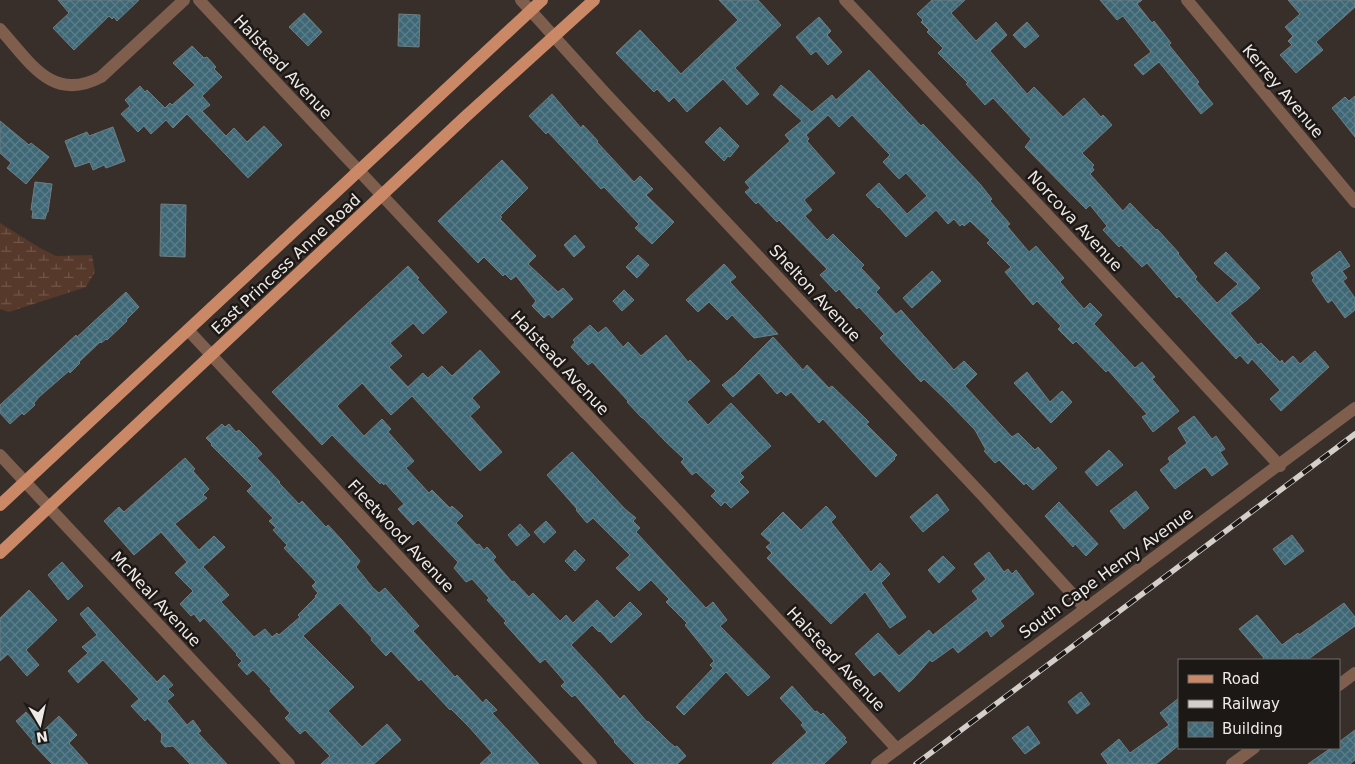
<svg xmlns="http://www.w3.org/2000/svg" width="1355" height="764" viewBox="0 0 1355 764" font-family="'DejaVu Sans',sans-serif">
  <defs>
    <pattern id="wetland-marsh" width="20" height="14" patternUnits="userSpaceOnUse" patternTransform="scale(1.25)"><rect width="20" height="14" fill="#56392b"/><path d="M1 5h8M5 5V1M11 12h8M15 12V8" fill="none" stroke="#6f564a"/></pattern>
    <pattern id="building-cross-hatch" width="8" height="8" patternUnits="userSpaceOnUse" patternTransform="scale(1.25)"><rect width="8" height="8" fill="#3f6876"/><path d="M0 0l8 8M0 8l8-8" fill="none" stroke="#5b7e8a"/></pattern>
  </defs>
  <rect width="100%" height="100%" fill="#382f2a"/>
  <path fill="url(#wetland-marsh)" d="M0,223L40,248L56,256L92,255L95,272L86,287L9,312L0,309Z"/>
  <g fill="url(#building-cross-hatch)" stroke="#707d81">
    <path d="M58,0H139L117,21L114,17L112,19L109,16L74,50L53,28L69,13Z"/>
    <path d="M719,0H758L781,25L735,68L759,94L747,105L723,79L687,112L674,97L669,102L657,89L654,92L616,53L640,30L681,74L738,20Z"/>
    <path d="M932,0H965L951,13L976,41L996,22L1007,35L990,51L1027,94L1034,87L1063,117L1084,98L1101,117L1103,115L1112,125L1082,153L1094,165L1092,167L1094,170L1090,174L1123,211L1130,203L1156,230L1157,229L1179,253L1178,254L1197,277L1195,279L1217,303L1238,284L1214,263L1226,252L1260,288L1247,300L1230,313L1258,345L1261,343L1280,362L1282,360L1284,364L1293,356L1300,364L1315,351L1329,367L1281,411L1270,399L1280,390L1252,359L1248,364L1240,355L1236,359L1179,296L1177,298L1147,263L1142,267L1121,245L1119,247L1103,230L1107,226L1090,205L1086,209L1025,147L1031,139L993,98L985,105L966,84L968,83L938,53L943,48L927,32L929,30L921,22L923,20L917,14Z"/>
    <path d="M1100,0H1142L1137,4L1152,23L1154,21L1171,43L1169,45L1199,82L1197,84L1213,104L1201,114L1159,62L1143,75L1134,65L1151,52L1123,16L1117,20Z"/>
    <path d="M1288,0H1355V7L1316,42L1323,50L1296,73L1280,55L1292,45L1288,41L1293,36L1285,27L1300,14Z"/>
    <path d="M304,13L322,32L308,46L289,27Z"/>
    <path d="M399,14L420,15L419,47L398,46Z"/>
    <path d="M819,17L831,31L827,35L842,52L828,65L816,51L811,55L796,37Z"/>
    <path d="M1027,22L1039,36L1025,48L1013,35Z"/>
    <path d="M192,46L204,58L207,57L216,67L214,69L222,77L202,96L210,105L202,111L226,136L234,128L247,142L264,126L282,145L248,178L187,114L173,128L166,120L151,134L144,126L138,132L121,114L130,106L125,100L140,86L145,92L147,90L165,108L170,103L172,105L195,85L173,63Z"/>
    <path d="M869,70L921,126L923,124L980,184L992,199L990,201L1010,224L1007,226L1029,252L1036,246L1064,278L1060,282L1084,309L1090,303L1102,315L1094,324L1135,368L1142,362L1155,377L1152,379L1179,411L1153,432L1142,417L1147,414L1108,370L1106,372L1076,341L1073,344L1058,329L1061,326L1037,301L1033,305L1005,272L1011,267L987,243L990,240L970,221L964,226L962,224L960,226L954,219L948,224L936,210L906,237L879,207L878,208L866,195L879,183L907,214L927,196L906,173L899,179L883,162L890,155L852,115L839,127L828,115L806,135L809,139L807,141L835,173L804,200L812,210L805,216L827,240L833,234L864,265L861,268L880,288L876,292L896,314L901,310L954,370L964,361L977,374L965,386L1012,437L1018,433L1035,450L1038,447L1057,468L1033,490L1026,483L1024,485L999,460L995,463L984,451L986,450L975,430L948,402L924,379L921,382L890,349L880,338L884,334L859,307L857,309L839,289L836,292L820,275L827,269L779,220L777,222L758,202L756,204L745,192L750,188L745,182L790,141L785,135L802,121L773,95L781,85L812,112L832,95L836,100Z"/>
    <path d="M552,94L581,128L583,125L598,141L597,142L634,182L640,176L653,189L646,195L674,222L652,244L635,228L639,224L604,187L601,189L548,132L546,134L529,116Z"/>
    <path d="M1355,96V137L1332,108L1345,97L1349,101Z"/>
    <path d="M0,121L29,145L31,143L49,157L26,184L7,168L11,163L0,153Z"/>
    <path d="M113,127L125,161L106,168L104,165L93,170L90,162L75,167L65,141L87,132L89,136Z"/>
    <path d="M720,127L739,146L730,157L728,156L724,161L705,142Z"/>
    <path d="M502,160L528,188L500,216L502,217L500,219L536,256L528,264L558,292L563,288L573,299L552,318L549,314L544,318L532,306L536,301L516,276L511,280L505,274L503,276L484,257L478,263L438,221Z"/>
    <path d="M35,182L52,184L48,212H47L45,219L32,218L33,210H31Z"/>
    <path d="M161,204L186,205L185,257L160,256Z"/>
    <path d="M575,235L585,247L574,257L564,245Z"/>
    <path d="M1340,251L1350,266L1342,271L1347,278L1343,281L1355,298V310L1345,318L1332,300L1328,303L1312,280L1314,278L1311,273Z"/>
    <path d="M638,255L649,265L637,278L626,267Z"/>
    <path d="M724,264L736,277L730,282L778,334L754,338L732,315L727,320L709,302L698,312L686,300Z"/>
    <path d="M408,266L419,278L417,279L447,312L423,334L413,323L390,343L402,356L389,367L408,387L423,373L428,378L442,366L452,376L480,350L500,372L472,398L480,407L470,416L502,452L480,471L412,396L391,415L362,383L337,406L364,436L382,419L391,429L388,432L414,461L406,468L429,493L432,490L450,508L452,506L463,516L456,523L477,545L479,544L484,550L487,547L496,557L493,560L512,582L514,581L529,597L533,593L560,621L566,615L573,623L597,600L614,618L630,602L642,614L611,643L600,631L599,632L592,625L571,645L600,676L620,699L624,695L647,722L648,721L669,742L675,747L677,746L686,756L677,764H635L614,742L615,741L575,695L572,697L561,686L565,682L545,659L540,663L504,623L506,621L487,600L489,598L472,579L466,582L454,568L458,562L418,520L413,525L398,509L404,504L385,483L384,485L381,482L380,484L332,435L322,445L272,392Z"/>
    <path d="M932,271L941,281L912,308L903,298Z"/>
    <path d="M624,290L634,300L622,311L613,301Z"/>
    <path d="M126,292L139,307L126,320L127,321L107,340L106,339L101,343L100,342L79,362L80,363L70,373L69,371L39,397L34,403L35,405L24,415L22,413L10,424L0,413V405L76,335L77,337Z"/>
    <path d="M590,325L598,333L606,327L623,347L628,342L641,356L666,335L688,362L690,360L710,381L687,402L708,425L731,403L771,446L740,473L744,477L739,482L749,492L731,508L725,502L721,506L711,496L716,491L696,472L692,475L681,462L684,459L666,442L643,418H642L627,402L628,401L592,362L588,365L571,347L575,342L573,340Z"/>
    <path d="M773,337L803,370L807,365L829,388L832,386L863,416L869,422L866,424L897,455L894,458L895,459L876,477L823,419L819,423L791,392L786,396L781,391L777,394L759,373L733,397L722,385L735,375Z"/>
    <path d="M1027,372L1050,402L1062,391L1072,402L1051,423L1014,383Z"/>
    <path d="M1194,416L1212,439L1216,436L1225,449L1220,452L1228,464L1212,476L1205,467L1175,489L1160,470L1170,462L1168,458L1187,443L1178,428Z"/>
    <path d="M222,424L225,427L229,424L236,432L239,430L255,446L262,454L257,458L280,482L279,483L299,504L302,501L326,527L328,525L341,539L360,561L356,567L373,588L379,593L385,588L419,626L413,631L455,677L457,675L483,703L486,699L497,710L492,713L539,764H480L492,753L469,727L451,709L450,710L421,679L419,681L391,651L386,656L371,640L372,638L340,603L303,636L354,687L328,711L362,747L387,724L401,740L374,764H321L330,756L305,730L300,734L285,718L290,713L270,691L271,689L253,670L247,675L238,665L242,661L236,655L237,654L204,618L200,622L194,614L191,616L180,604L193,591L175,573L187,562L161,532L134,555L104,521L119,507L124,512L185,458L195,469L193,471L209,489L203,495L207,498L175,524L199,550L214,536L225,547L203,567L229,595L221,602L254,637L265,629L272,637L277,633L279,635L300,617L298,615L316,597L315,596L318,593L312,586L316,582L284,548L287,545L273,530L276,528L269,521L273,518L247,491L252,486L211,445L212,444L206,438Z"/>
    <path d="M1109,450L1123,465L1097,486L1085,472Z"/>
    <path d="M572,452L625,509L636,518L633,521L640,528L636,532L706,608L713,602L727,620L720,626L770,677L748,696L726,672L684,715L676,707L713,668L710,665L714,661L685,625L687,623L666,602L669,599L651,580L639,591L616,568L630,555L593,518L587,523L576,510L577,509L547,475Z"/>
    <path d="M1136,491L1149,508L1124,529L1110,511Z"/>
    <path d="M937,494L949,510L923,532L910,517Z"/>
    <path d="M1059,502L1098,544L1086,556L1075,544L1073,547L1045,516Z"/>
    <path d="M826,506L836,517L831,522L871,572L880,563L890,574L881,583L906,617L890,628L865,592L831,624L767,558L772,553L766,547L771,543L761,534L783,512L801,530Z"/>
    <path d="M546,521L556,532L544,543L534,532Z"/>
    <path d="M520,524L530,535L517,546L508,535Z"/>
    <path d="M1292,535L1304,551L1285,565L1273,549Z"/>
    <path d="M575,550L585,560L575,571L565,561Z"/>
    <path d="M989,552L1004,572L1008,569L1012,574L1016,570L1034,594L1000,621L1004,626L991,637L987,630L958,653L953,647L932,662L930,660L913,679L899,692L880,671L874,676L855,654L878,633L899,656L929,630L933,635L978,599L972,591L986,579L974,564Z"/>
    <path d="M943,556L955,568L939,583L928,570Z"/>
    <path d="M62,562L83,586L68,600L48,575Z"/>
    <path d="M29,590L57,620L26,650L39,665L27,676L8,654L0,661V618Z"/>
    <path d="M1344,603L1355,617V626L1307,660H1261L1264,658L1239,629L1257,615L1282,645L1298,633L1299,635Z"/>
    <path d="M88,607L157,682L164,675L173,685L168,689L174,695L167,701L187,725L193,720L201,731L198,733L227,764H190L173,746L165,747L161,742L162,734L147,718L145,721L131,706L139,699L103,660L78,683L68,671L88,653L82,647L97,635L80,614Z"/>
    <path d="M792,686L815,712L817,711L821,715L823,713L846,738L844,739L847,742L824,764H772L807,732L801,725L803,723L780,698Z"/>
    <path d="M1081,692L1090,704L1077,714L1068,702Z"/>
    <path d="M1179,698V745L1156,764H1108L1101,754L1119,739L1130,753L1169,725L1160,713Z"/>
    <path d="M26,712L43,731L59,716L77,735L69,743L88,764H52L32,743L33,741L16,721Z"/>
    <path d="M1028,726L1040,743L1025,754L1012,738Z"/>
    <path d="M1355,730V760L1350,764H1308L1331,748H1339V742Z"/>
  </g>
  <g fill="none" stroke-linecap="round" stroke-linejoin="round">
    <g stroke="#7f5e4e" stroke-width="12">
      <path d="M199,0L675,508L897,749"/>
      <path d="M521,0L605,93L984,497L1085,608"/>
      <path d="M845,0L1089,259L1280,466"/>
      <path d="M1187,0L1355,202"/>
      <path d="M0,29C30,62 52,103 101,77L184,0"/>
      <path d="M188,330L591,764"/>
      <path d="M0,455L289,764"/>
      <path d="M1339,685L1355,673"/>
      <path d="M877,764L1355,408"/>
      <path d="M1232,764L1254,748"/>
    </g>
    <g stroke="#ca8867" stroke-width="12">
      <path d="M0,505L542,0"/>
      <path d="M0,553L464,118L594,0"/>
    </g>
    <defs>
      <path id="rail" d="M916,764L1355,434"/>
    </defs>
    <use href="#rail" stroke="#d5cfcb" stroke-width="5.5"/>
    <use href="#rail" stroke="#1c1816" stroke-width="4" stroke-dasharray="11" stroke-linecap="butt"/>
  </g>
  <g text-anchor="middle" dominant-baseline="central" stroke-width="5" stroke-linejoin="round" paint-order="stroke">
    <g font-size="16" fill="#f0eae7" stroke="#1c1816">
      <text transform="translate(283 67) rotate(47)">Halstead Avenue</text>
      <text transform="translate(1283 91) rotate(50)">Kerrey Avenue</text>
      <text transform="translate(1075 221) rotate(47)">Norcova Avenue</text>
      <text transform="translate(286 264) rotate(-43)">East Princess Anne Road</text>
      <text transform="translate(815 293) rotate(47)">Shelton Avenue</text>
      <text transform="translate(560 363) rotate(47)">Halstead Avenue</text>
      <text transform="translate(401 536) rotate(47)">Fleetwood Avenue</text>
      <text transform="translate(1106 573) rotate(-36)">South Cape Henry Avenue</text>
      <text transform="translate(156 599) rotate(47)">McNeal Avenue</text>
      <text transform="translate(836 659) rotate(47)">Halstead Avenue</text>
    </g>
  </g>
  <rect x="1178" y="659" width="162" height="90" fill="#1c1816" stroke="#716c6a"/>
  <rect x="1188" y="675" width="25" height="8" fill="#ca8867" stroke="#716c6a"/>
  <text x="1222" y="684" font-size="15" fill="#f0eae7">Road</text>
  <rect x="1188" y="700" width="25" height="8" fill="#d5cfcb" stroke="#716c6a"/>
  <text x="1222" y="709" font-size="15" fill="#f0eae7">Railway</text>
  <rect x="1188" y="722" width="25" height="15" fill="url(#building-cross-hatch)" stroke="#716c6a"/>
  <text x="1222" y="734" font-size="15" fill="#f0eae7">Building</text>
  <g transform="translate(40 724) rotate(171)" stroke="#1c1816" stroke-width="4" paint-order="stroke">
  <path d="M0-4L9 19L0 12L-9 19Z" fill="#f0eae7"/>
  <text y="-8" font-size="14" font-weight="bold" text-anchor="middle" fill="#f0eae7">N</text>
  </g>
</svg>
